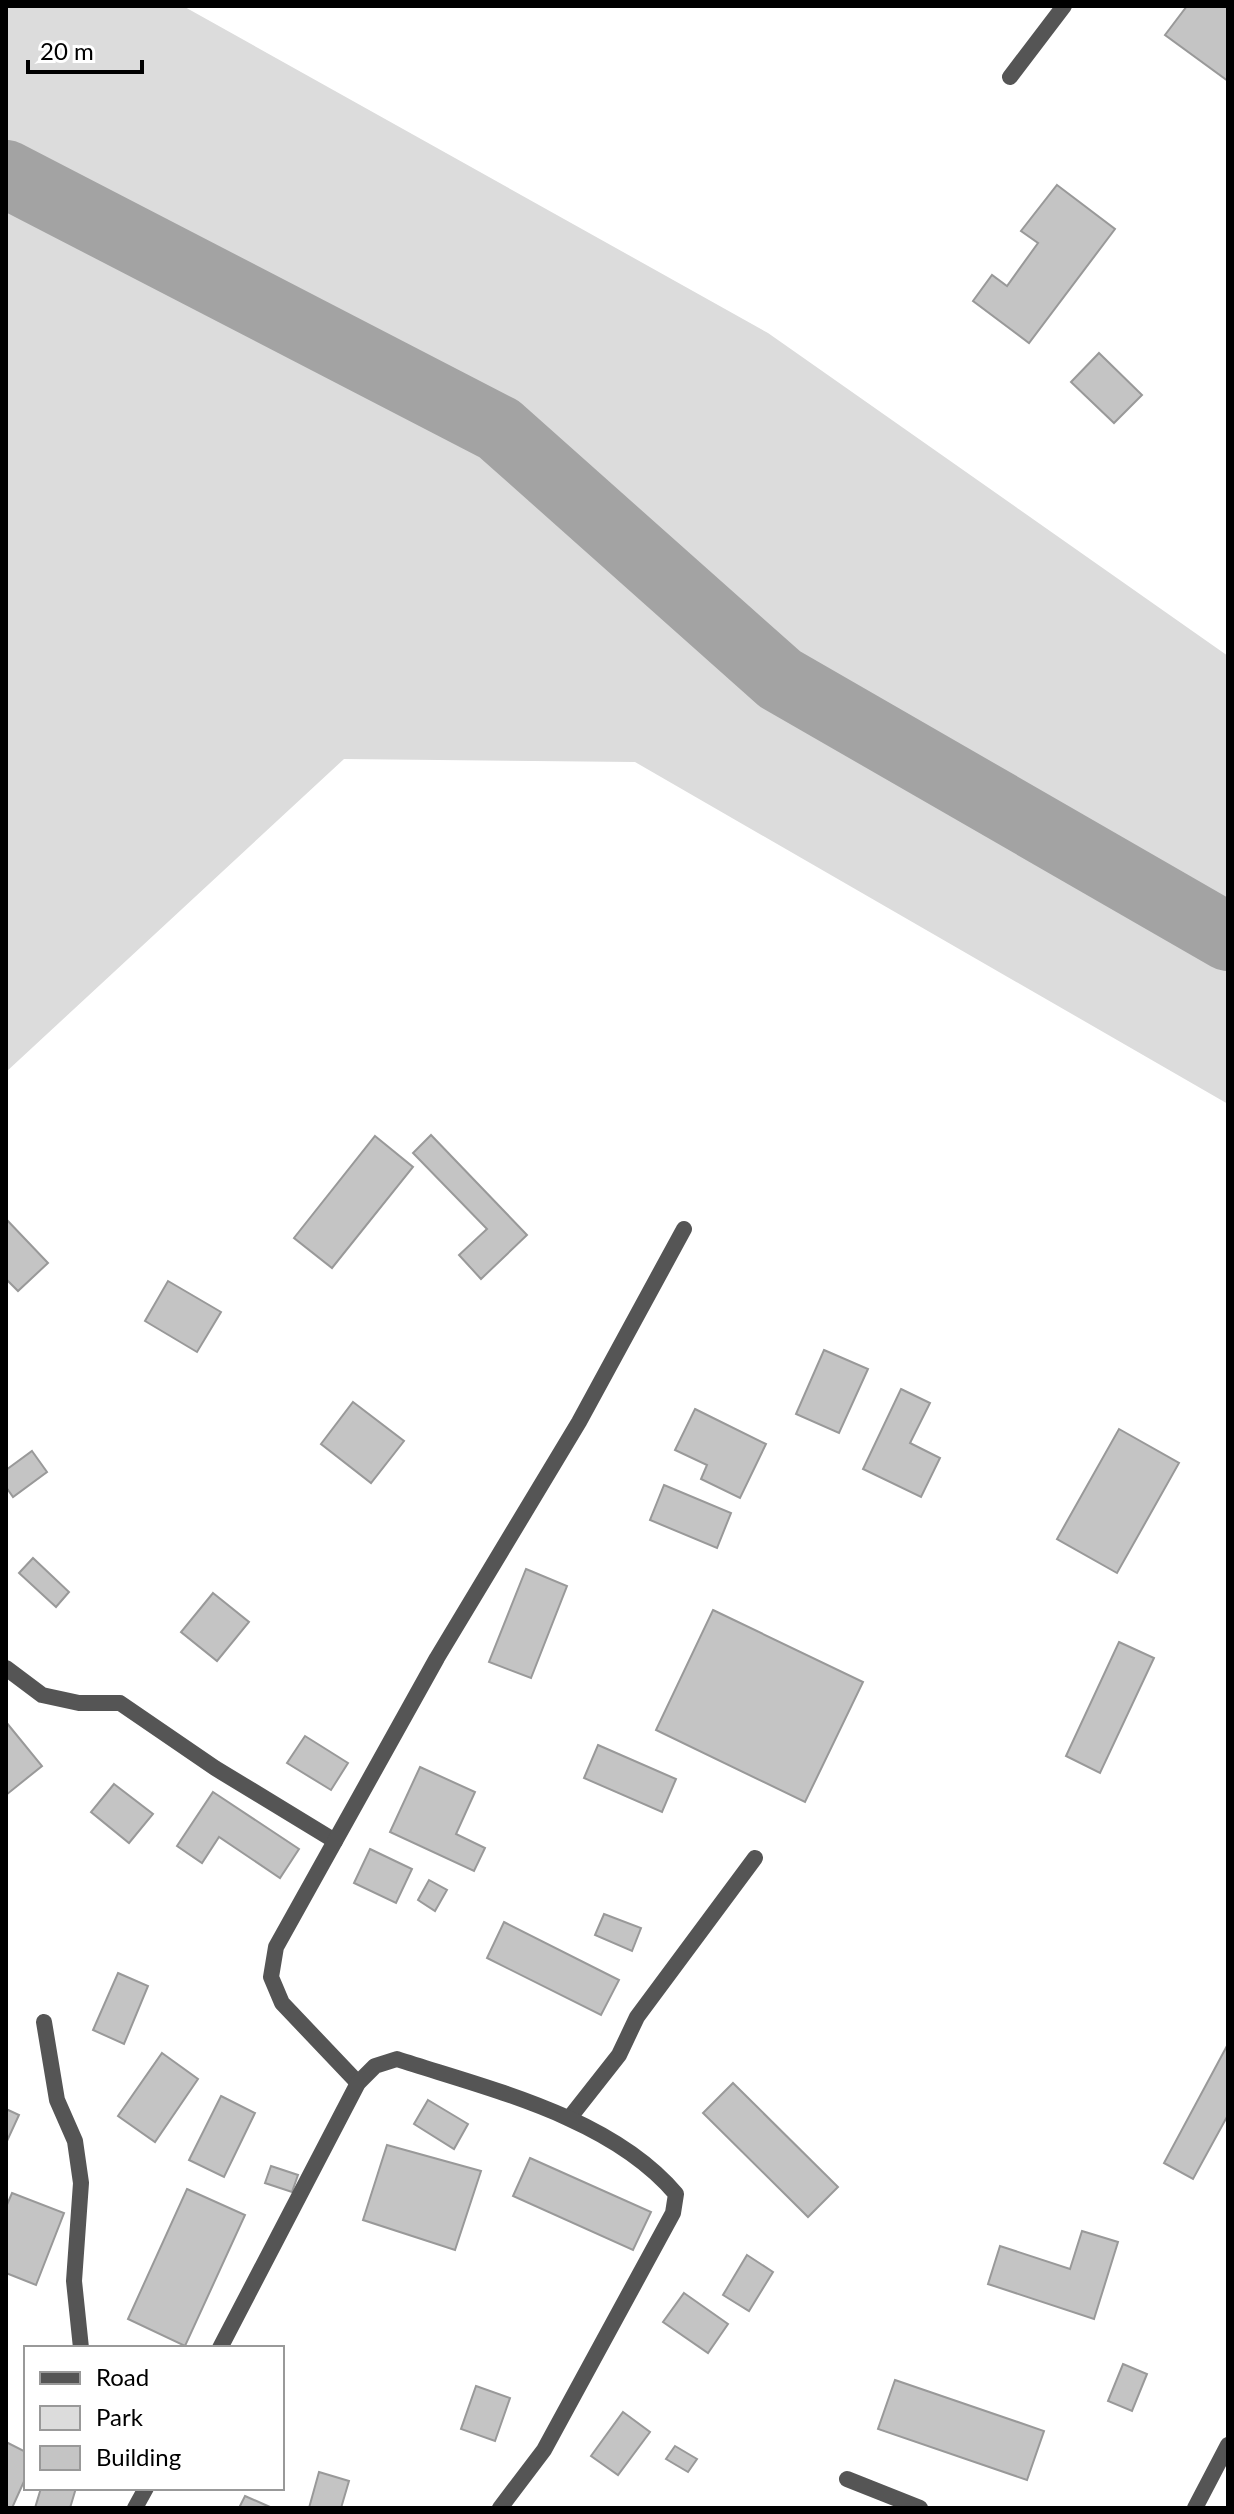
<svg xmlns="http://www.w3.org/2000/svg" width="1234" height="2514" viewBox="0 0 1234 2514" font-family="Lato,sans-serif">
  <rect width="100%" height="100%" fill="#fff"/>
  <path fill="#dcdcdc" d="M6,6H183L768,333L1228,656V1104L635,762L344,759L6,1072Z"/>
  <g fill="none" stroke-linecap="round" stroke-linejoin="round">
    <path stroke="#a3a3a3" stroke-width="68" d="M6,174L499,429L780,679L1228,937"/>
  </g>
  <g fill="#c4c4c4" stroke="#999" stroke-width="2">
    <path d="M1187,6H1228V81L1165,35Z"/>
    <path d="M1057,185L1115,229L1029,343L973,301L992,275L1007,286L1038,243L1021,231Z"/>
    <path d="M1099,353L1142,395L1114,423L1071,382Z"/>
    <path d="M431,1135L527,1235L481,1279L459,1255L487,1229L413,1153Z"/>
    <path d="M375,1136L413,1167L332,1268L294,1238Z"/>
    <path d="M6,1219L48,1263L18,1291L6,1279Z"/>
    <path d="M168,1281L221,1312L197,1352L145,1321Z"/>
    <path d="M824,1350L868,1369L839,1433L796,1414Z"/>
    <path d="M901,1389L930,1403L910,1443L940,1458L921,1497L863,1469Z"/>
    <path d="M353,1402L404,1441L371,1483L321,1444Z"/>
    <path d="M695,1409L766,1444L740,1498L701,1479L707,1465L675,1450Z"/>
    <path d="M1119,1429L1179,1463L1117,1573L1057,1539Z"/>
    <path d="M32,1451L47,1472L13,1497L6,1487V1470Z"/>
    <path d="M664,1485L731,1513L717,1548L650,1520Z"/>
    <path d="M33,1558L69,1592L56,1607L19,1573Z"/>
    <path d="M526,1569L567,1586L531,1678L489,1662Z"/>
    <path d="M213,1593L249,1622L217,1661L181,1632Z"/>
    <path d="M713,1610L863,1682L805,1802L656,1730Z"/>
    <path d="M1119,1642L1154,1658L1100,1773L1066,1756Z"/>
    <path d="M6,1722L42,1766L6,1795Z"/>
    <path d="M305,1736L348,1763L331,1790L287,1763Z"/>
    <path d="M598,1745L676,1779L662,1812L584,1778Z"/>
    <path d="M420,1767L475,1792L456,1834L485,1848L474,1871L390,1832Z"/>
    <path d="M114,1784L153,1814L129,1843L91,1812Z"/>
    <path d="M213,1792L299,1849L280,1878L219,1837L202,1863L177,1846Z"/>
    <path d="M370,1849L412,1869L396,1903L354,1883Z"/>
    <path d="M429,1880L447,1890L435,1911L418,1900Z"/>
    <path d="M604,1914L641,1928L632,1951L595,1935Z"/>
    <path d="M504,1922L619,1980L601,2015L487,1958Z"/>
    <path d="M118,1973L148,1986L124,2044L93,2030Z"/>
    <path d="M1228,2044V2115L1193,2179L1164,2163Z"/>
    <path d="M162,2053L198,2079L155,2142L118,2116Z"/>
    <path d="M733,2083L838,2187L808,2217L703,2113Z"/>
    <path d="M221,2096L255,2113L224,2177L189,2160Z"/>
    <path d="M428,2100L468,2124L454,2149L414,2124Z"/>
    <path d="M6,2109L19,2115L7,2141H6Z"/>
    <path d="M387,2145L481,2171L455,2250L363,2220Z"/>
    <path d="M530,2158L651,2212L633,2250L513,2196Z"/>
    <path d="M271,2166L298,2175L292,2192L265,2183Z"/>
    <path d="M187,2189L245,2215L185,2346L128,2319Z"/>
    <path d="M12,2193L64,2213L36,2285L6,2273V2207Z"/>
    <path d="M1082,2231L1118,2242L1094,2319L988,2284L1000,2246L1070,2269Z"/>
    <path d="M747,2255L773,2272L749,2311L723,2295Z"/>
    <path d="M684,2293L728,2324L708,2353L663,2322Z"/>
    <path d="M1123,2364L1147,2374L1132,2411L1108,2401Z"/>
    <path d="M895,2380L1044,2431L1027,2480L878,2429Z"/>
    <path d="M476,2386L510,2398L495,2441L461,2429Z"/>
    <path d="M623,2412L650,2432L618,2475L591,2456Z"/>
    <path d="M6,2442L26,2452V2477L12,2508H6Z"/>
    <path d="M675,2446L697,2459L688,2472L666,2459Z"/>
    <path d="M319,2472L349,2481L341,2508H309Z"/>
    <path d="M41,2488H76L70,2508H35Z"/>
    <path d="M245,2496L270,2507V2508H239Z"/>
  </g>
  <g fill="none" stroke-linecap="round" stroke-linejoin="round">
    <g stroke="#555" stroke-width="16">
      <path d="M1010,77L1064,6"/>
      <path d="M6,1668L42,1695L79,1703H120L215,1768L335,1841"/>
      <path d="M44,2022L57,2100L75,2141L81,2183L74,2281L81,2348"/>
      <path d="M358,2083L282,2003L271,1977L276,1947L437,1658L579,1422L684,1229"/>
      <path d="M571,2116L619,2055L637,2017L755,1858"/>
      <path d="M220,2348L358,2083L375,2066L397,2059C489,2089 611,2117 676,2194L673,2213L544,2450L500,2508"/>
      <path d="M847,2479L920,2508"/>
      <path d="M135,2508L146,2488"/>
      <path d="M1195,2508L1228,2445"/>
    </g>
  </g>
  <rect width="1234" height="2514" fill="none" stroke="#000000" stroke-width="16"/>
  <rect x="24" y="2346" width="260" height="144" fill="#ffffff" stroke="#999999" stroke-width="2"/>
  <rect x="40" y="2372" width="40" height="12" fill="#555555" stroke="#999999" stroke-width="2"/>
  <text x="96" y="2386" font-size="24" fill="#000000">Road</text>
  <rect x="40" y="2406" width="40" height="24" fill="#dcdcdc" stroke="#999999" stroke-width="2"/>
  <text x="96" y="2426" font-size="24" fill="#000000">Park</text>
  <rect x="40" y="2446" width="40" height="24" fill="#c4c4c4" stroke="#999999" stroke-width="2"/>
  <text x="96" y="2466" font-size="24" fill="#000000">Building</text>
  <path d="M28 60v12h114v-12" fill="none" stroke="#000000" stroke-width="4"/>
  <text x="40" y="60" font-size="24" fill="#000000" stroke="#ffffff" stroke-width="6" paint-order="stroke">20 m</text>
</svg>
